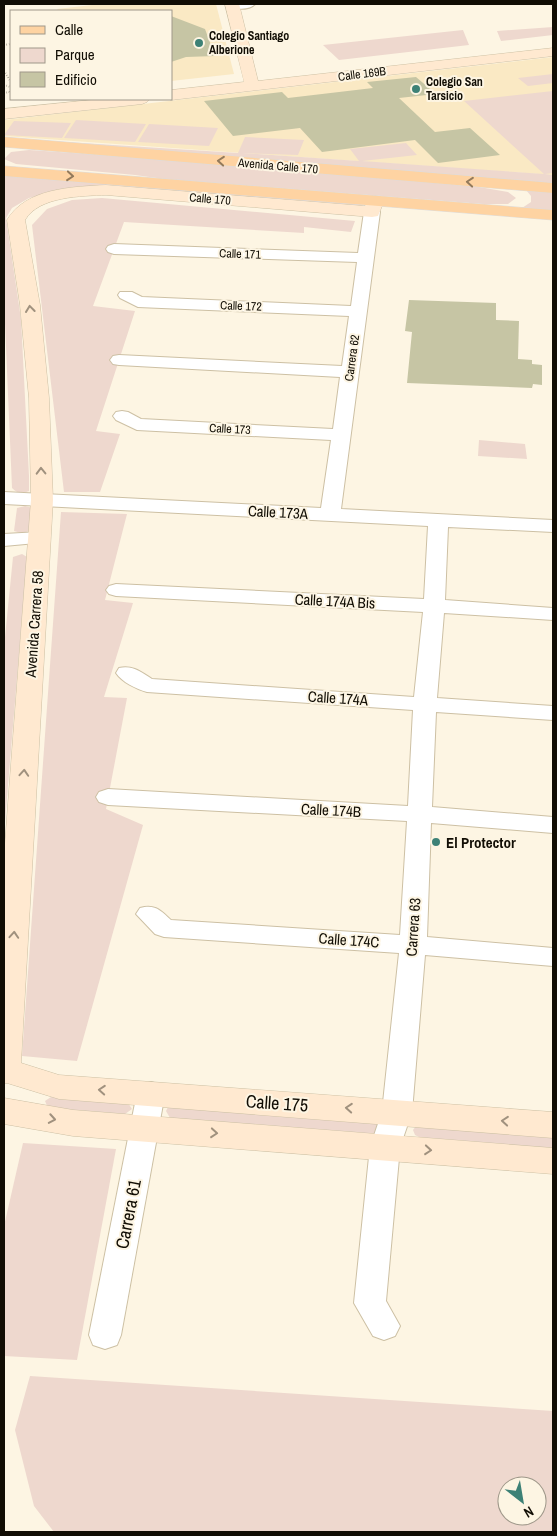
<svg xmlns="http://www.w3.org/2000/svg" width="557" height="1536" viewBox="0 0 557 1536" font-family="'Archivo Narrow',sans-serif">
  <rect width="100%" height="100%" fill="#fdf5e3"/>
  <g fill="#fae9c4">
    <path d="M101,4H216L234,74L171,81V11H59L57,9Z"/>
    <path d="M553,57V175L4,136V120Z"/>
  </g>
  <g fill="#eed8ce" fill-rule="evenodd">
    <path d="M553,27V35L501,41L497,31Z"/>
    <path d="M463,30L469,45L339,60L323,45Z"/>
    <path d="M553,74V83L528,86L518,78Z"/>
    <path d="M553,91V173L545,174L553,175V185L208,157L4,138L238,153L245,137L304,140L298,155L242,153L359,161L350,149L406,143L417,155L362,161L544,174L464,101Z"/>
    <path d="M76,120L146,124L135,142L64,138Z"/>
    <path d="M14,121L71,123L62,138L4,135Z"/>
    <path d="M149,124L218,128L209,146L138,142Z"/>
    <path d="M29,150L207,162L479,187L508,192L516,198L508,204H483L164,179L135,175L16,164L4,159L11,152Z"/>
    <path d="M4,174L360,204L363,206L361,207L98,186L49,193L29,198L12,208L6,218L21,319L29,476V491C22,494 18,494 12,488L4,300Z"/>
    <path d="M530,189L553,190V211L525,210L522,208L531,202V196L526,190Z"/>
    <path d="M102,198L355,221L351,232L304,227V233L124,222L93,306L135,311L96,431L120,434L100,492H64L32,225L47,209L72,200Z"/>
    <path d="M479,440L525,444L527,459L478,456Z"/>
    <path d="M25,506L33,508L30,531L21,533L14,531L17,508Z"/>
    <path d="M61,512L127,514L105,600L133,603L104,697L127,698L106,809L143,825L77,1061L22,1056Z"/>
    <path d="M22,554L27,557L4,834V647L13,557Z"/>
    <path d="M51,1097L128,1103L132,1109L125,1114L48,1108L45,1101Z"/>
    <path d="M168,1107L377,1122L380,1124L375,1134L170,1118L166,1111Z"/>
    <path d="M421,1124L553,1136V1149L421,1138L415,1135L413,1130L416,1126Z"/>
    <path d="M23,1143L116,1149L77,1360L4,1356V1226Z"/>
    <path d="M30,1376L553,1411V1532H54L34,1506L15,1430ZM507,1486H537V1516H507Z"/>
  </g>
  <g fill="#c6c5a4">
    <path d="M171,16L205,29L215,56L186,57L171,62Z"/>
    <path d="M416,77L436,94L399,98L435,132L470,128L500,155L438,163L415,140L322,152L300,128L233,136L204,101L282,92L288,98L373,88L367,82Z"/>
    <path d="M409,300L496,303V320L519,321L518,359L532,360V364L542,365V385L533,384L532,388L407,383L412,332L405,331Z"/>
  </g>
  <g fill="none" stroke-linecap="round" stroke-linejoin="round">
    <defs>
      <g id="street">
        <path d="M228,4H255C250,10 236,9 229,8Z"/>
        <path d="M372,207L377,209L380,212L341,509L553,520V532L448,527L445,600L553,608V620L444,613L437,698L553,706V720L436,712L432,807L553,817V833L431,823L427,937L553,948V966L425,955L412,1112L400,1147L386,1301L400,1326L395,1336L384,1340L373,1336L354,1303L370,1147L382,1112L399,953L164,937L155,934L136,914L140,908C155,904 160,910 171,920L400,935L407,821L108,805L99,802L96,797L99,792L108,789L408,806L413,710L147,692C136,689 122,682 116,673L119,668C133,665 141,672 152,679L414,697L423,612L116,596L109,594L106,590L109,586L116,584L424,599L428,526L4,504V492L321,508L331,440L137,430L116,420L113,416L116,412L122,411L128,412L141,419L333,429L340,377L119,365L113,364L110,360L113,356L119,355L342,366L349,316L138,307L120,298L118,295L120,292H132L142,297L351,306L357,262L114,254L108,252L106,249L108,246L114,244L358,253L364,212L367,209Z"/>
        <path d="M40,532L47,534L50,538L47,542L4,546V534Z"/>
        <path d="M151,1082L161,1085L165,1093L121,1335L117,1345L105,1349L93,1345L89,1335L137,1093L141,1085Z"/>
      </g>
      <g id="secondary">
        <path d="M225,4H239L258,81L553,48V56L171,100L168,99H171V90L244,82Z"/>
        <path d="M101,99H150L147,102L142,104L4,119V109Z"/>
        <path d="M106,185L365,206L369,197L375,196L381,197L384,201L378,216L372,217L106,195C82,196 39,196 25,220L40,305L49,398L53,500L21,1063L59,1075L553,1112V1138L59,1099L7,1083L4,1084V857L31,500L29,398L20,305L7,220C26,188 72,187 106,185Z"/>
        <path d="M4,1098L73,1110L553,1148V1174L73,1136L4,1124Z"/>
      </g>
      <g id="primary">
        <path d="M4,137L553,183V193L4,147Z"/>
        <path d="M4,166L553,210V220L4,176Z"/>
      </g>
    </defs>
    <use href="#street" stroke="#cdc0a4" stroke-width="2"/>
    <use href="#secondary" stroke="#cdc0a4" stroke-width="1"/>
    <use href="#primary" stroke="#dedddc" stroke-width="1"/>
    <g stroke="#847e71" stroke-width="2" stroke-dasharray="0.5 2" stroke-linecap="butt">
      <path d="M4,45L11,44"/>
      <path d="M4,71L11,82"/>
      <path d="M4,85L11,87"/>
      <path d="M4,93L9,92L11,94"/>
    </g>
    <use href="#street" fill="#fff" fill-rule="evenodd"/>
    <use href="#secondary" fill="#ffe9d0" fill-rule="evenodd"/>
    <use href="#primary" fill="#fed3a2" fill-rule="evenodd"/>
  </g>
  <defs><path id="oneway-chevron" d="M-2-3.5L2.5 0L-2 3.5" fill="none" stroke-width="1.6" stroke-linecap="round" stroke-linejoin="round" transform="scale(1.25)"/></defs>
  <g stroke="#937a5b">
    <use href="#oneway-chevron" transform="translate(221 161) rotate(-175)"/>
    <use href="#oneway-chevron" transform="translate(70 176) rotate(5)"/>
    <use href="#oneway-chevron" transform="translate(470 182) rotate(-175)"/>
  </g>
  <g stroke="#a0917e">
    <use href="#oneway-chevron" transform="translate(30 309) rotate(-97)"/>
    <use href="#oneway-chevron" transform="translate(41 471) rotate(-91)"/>
    <use href="#oneway-chevron" transform="translate(24 773) rotate(-86)"/>
    <use href="#oneway-chevron" transform="translate(14 935) rotate(-86)"/>
    <use href="#oneway-chevron" transform="translate(102 1090) rotate(-176)"/>
    <use href="#oneway-chevron" transform="translate(349 1108) rotate(-176)"/>
    <use href="#oneway-chevron" transform="translate(52 1119) rotate(10)"/>
    <use href="#oneway-chevron" transform="translate(505 1121) rotate(-175)"/>
    <use href="#oneway-chevron" transform="translate(214 1133) rotate(5)"/>
    <use href="#oneway-chevron" transform="translate(428 1150) rotate(5)"/>
  </g>
  <g fill="#3d8176" stroke="#fdf5e3" stroke-width="2">
    <circle cx="199" cy="43" r="5"/>
    <circle cx="416" cy="89" r="5"/>
    <circle cx="436" cy="842" r="5"/>
  </g>
  <g text-anchor="middle" dominant-baseline="central" stroke-width="4" stroke-linejoin="round" paint-order="stroke">
    <g font-size="12" font-weight="bold" fill="#110d04" stroke="#fdf5e3" text-anchor="start">
      <text x="209" y="36">Colegio Santiago<tspan x="209" dy="14">Alberione</tspan></text>
      <text x="426" y="82">Colegio San<tspan x="426" dy="14">Tarsicio</tspan></text>
    </g>
    <g font-size="12" fill="#110d04" stroke="#fdf5e3">
      <text transform="translate(362 74) rotate(-7)">Calle 169B</text>
      <text transform="translate(278 166) rotate(5)">Avenida Calle 170</text>
      <text transform="translate(210 199) rotate(5)">Calle 170</text>
      <text transform="translate(240 254) rotate(2)">Calle 171</text>
      <text transform="translate(241 306) rotate(2)">Calle 172</text>
      <text transform="translate(352 358) rotate(-82)">Carrera 62</text>
      <text transform="translate(230 429) rotate(3)">Calle 173</text>
    </g>
    <g font-size="15" fill="#110d04" stroke="#fdf5e3">
      <text transform="translate(278 512) rotate(3)">Calle 173A</text>
      <text transform="translate(335 601) rotate(3)">Calle 174A Bis</text>
      <text transform="translate(34 624) rotate(-86)">Avenida Carrera 58</text>
      <text transform="translate(338 698) rotate(4)">Calle 174A</text>
      <text transform="translate(331 810) rotate(3)">Calle 174B</text>
      <text transform="translate(413 927) rotate(-86)">Carrera 63</text>
      <text transform="translate(349 940) rotate(4)">Calle 174C</text>
    </g>
    <g font-size="15" font-weight="bold" fill="#110d04" stroke="#fdf5e3" text-anchor="start">
      <text x="446" y="842">El Protector</text>
    </g>
    <g font-size="18" fill="#110d04" stroke="#fdf5e3">
      <text transform="translate(277 1103) rotate(4)">Calle 175</text>
      <text transform="translate(128 1214) rotate(-79)">Carrera 61</text>
    </g>
  </g>
  <rect width="557" height="1536" fill="none" stroke="#110d04" stroke-width="10"/>
  <rect x="10" y="10" width="162" height="90" fill="#fdf5e3" stroke="#9f988a"/>
  <rect x="20" y="26" width="25" height="8" fill="#fed3a2" stroke="#9f988a"/>
  <text x="55" y="35" font-size="15" fill="#110d04">Calle</text>
  <rect x="20" y="48" width="25" height="15" fill="#eed8ce" stroke="#9f988a"/>
  <text x="55" y="60" font-size="15" fill="#110d04">Parque</text>
  <rect x="20" y="72" width="25" height="15" fill="#c6c5a4" stroke="#9f988a"/>
  <text x="55" y="85" font-size="15" fill="#110d04">Edificio</text>
  <g transform="translate(522 1501) rotate(149)"><circle r="24" fill="#fdf5e3" stroke="#9f988a"/>
  <path d="M0-4L9 19L0 12L-9 19Z" fill="#3d8176"/>
  <text y="-8" font-size="14" font-weight="bold" text-anchor="middle" fill="#110d04">N</text>
  </g>
</svg>
